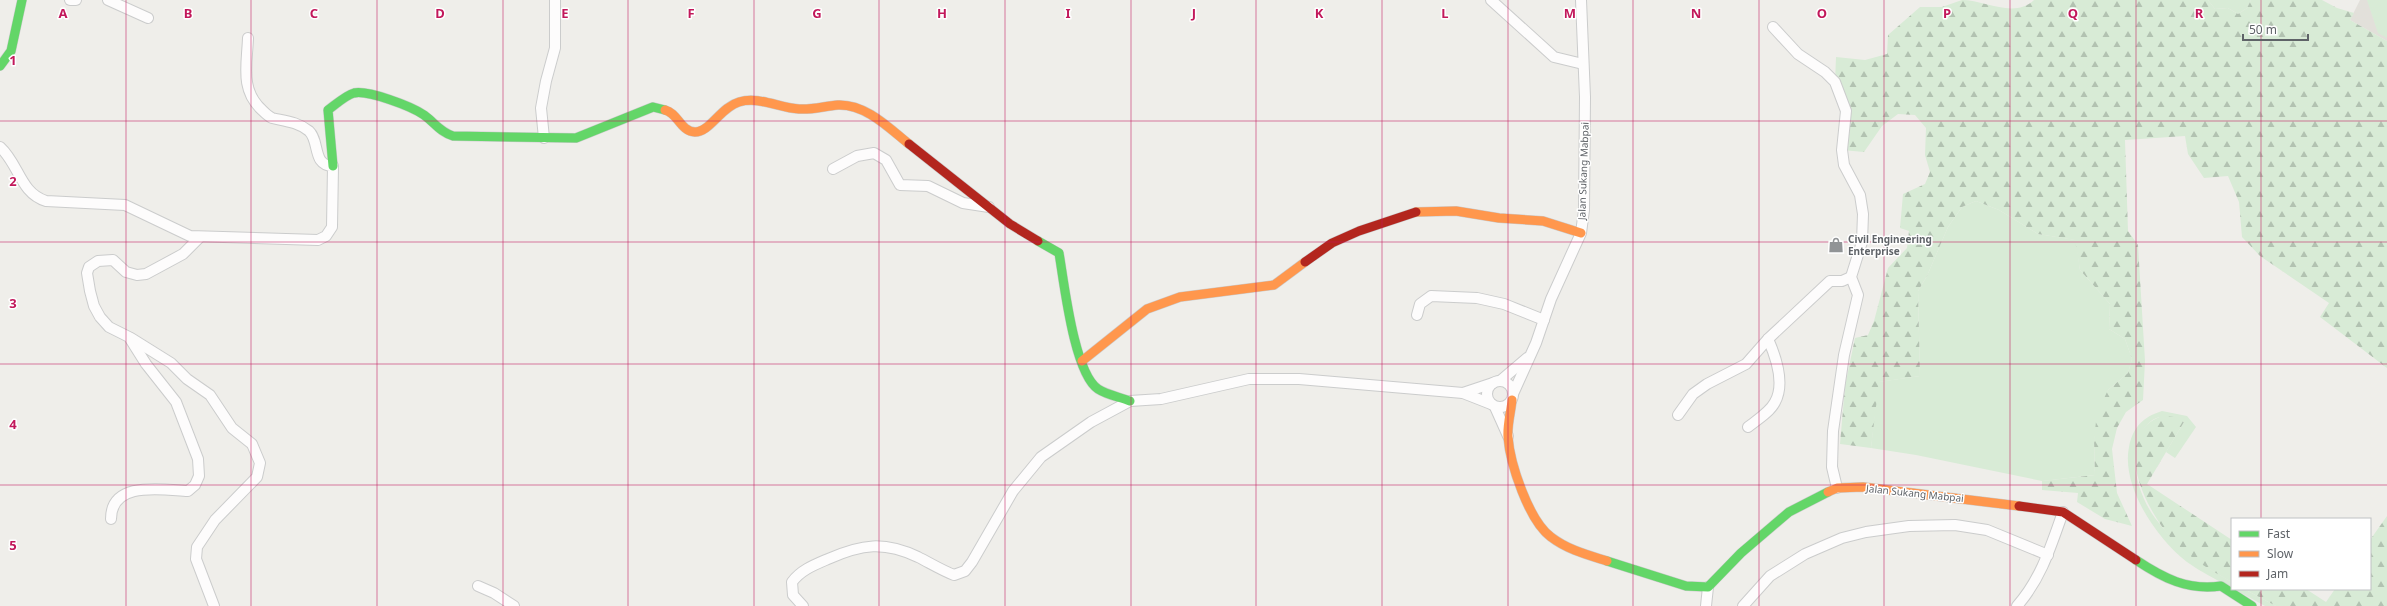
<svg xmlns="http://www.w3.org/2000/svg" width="2387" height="606" viewBox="0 0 2387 606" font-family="'Noto Sans',sans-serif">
  <defs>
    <pattern id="forest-firs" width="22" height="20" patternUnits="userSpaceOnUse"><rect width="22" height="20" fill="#d8ebd6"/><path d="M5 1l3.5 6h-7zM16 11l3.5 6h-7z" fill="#b2c2b1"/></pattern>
  </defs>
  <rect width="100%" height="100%" fill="#efeeea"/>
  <path fill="#e2e0da" d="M2360,0H2387V41L2350,20Z"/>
  <g fill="#d8ebd6">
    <path d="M2208,0H2251L2247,8L2238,14L2228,8L2215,9Z"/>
    <path d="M2367,0H2387V38L2378,33Z"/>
    <path d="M1976,201L1999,210L2038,234L2076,240L2080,270L2110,304L2109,329L2125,339L2132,359L2128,373L2108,390L2094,439L2095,475L2042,481L1916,455L1871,448L1878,382L1920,376L1918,291L1927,276L1948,227L1962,207Z"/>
    <path d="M2162,411L2187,416L2196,427L2175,458L2166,452L2184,422C2177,420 2169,417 2163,417C2156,416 2149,422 2145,427C2125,452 2138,495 2155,518C2176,546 2202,566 2232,582V588C2217,580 2201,572 2187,562C2156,538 2121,486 2129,447C2133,427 2143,417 2162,411Z"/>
    <path d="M2234,589H2244L2276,606H2265Z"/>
  </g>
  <g fill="url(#forest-firs)">
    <path d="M1962,0C1985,0 2014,19 2034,0H2208L2215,9L2228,8L2238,14L2247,8L2251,0H2322L2337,8L2354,13L2350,20L2387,41V368L2320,317L2329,303L2260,256L2242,237L2239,202L2228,176L2204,178L2188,154L2185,136L2125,140L2128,231L2138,245L2145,361L2143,400L2126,412L2117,428L2112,449L2117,493L2132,526L2105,519L2077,502L2078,493L2042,490V481L2095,475L2094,439L2097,413L2108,390L2128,373L2132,359L2125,339L2109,329L2110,304L2080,270L2075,240L2038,234L1999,210L1976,201L1962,207L1948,227L1927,276L1918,291L1920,376L1879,382L1871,448L1840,444L1845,386L1855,338L1868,335L1874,321L1888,268L1907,248L1909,231L1900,228L1903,194L1925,184L1930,172L1925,155L1926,128L1915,115L1898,114L1882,126L1864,152L1842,150L1845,125L1835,82L1836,57L1865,60L1887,54L1888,35L1920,7H1942Z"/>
    <path d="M2162,416L2174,417L2184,422L2147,484L2232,540V582C2213,572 2193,560 2177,544C2149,518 2106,436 2162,416Z"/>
    <path d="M2387,516V606H2276L2244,589H2306L2326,602L2335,589H2370V540Z"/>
  </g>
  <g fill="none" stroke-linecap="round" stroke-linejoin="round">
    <defs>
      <g id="street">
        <path d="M70,0H76"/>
        <path d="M108,0L148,18"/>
        <path d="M1491,0L1554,57L1583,64"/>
        <path d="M1773,27L1798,54L1825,72L1835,82L1846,111L1842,150L1844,165L1860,195L1863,214L1862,242L1851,277L1858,295L1844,355L1833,431L1832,467L1837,488"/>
        <path d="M544,138L541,108L546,81L555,48V0"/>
        <path d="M0,147C19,164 20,193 46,201L125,205L190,236L318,240L326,236L332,227L333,166C312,166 320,141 309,131C298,122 285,121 272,118C268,116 265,113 262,110C240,90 247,65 248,38"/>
        <path d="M833,169L857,156L874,153L886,160L900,185L928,186L963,203L989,207"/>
        <path d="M1417,315L1420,304L1431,296L1477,298L1504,304L1544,320"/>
        <path d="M131,338L171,363L187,379L210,395L232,428L252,444L260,463L257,477L215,520L197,547L196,559L214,606"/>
        <circle cx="1500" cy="394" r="13"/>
        <path d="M1500,381L1527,358"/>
        <path d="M1463,393L1493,383"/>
        <path d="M1513,394L1536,343L1551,299L1581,233L1584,210L1585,97L1581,0"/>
        <path d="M1495,407L1508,436"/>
        <path d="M1678,415L1693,394L1707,384L1746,364L1768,339L1830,281H1842L1851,277"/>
        <path d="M1748,427C1757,420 1770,412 1775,402C1785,384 1776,357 1768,339"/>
        <path d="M111,519C111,480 163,490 188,491L195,485L199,476L198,459L176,402L146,364L129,337L109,327L100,317L94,306L90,291L87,273L89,267L98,261L113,260L126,272L137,275L146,274L183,254L200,237"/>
        <path d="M478,586L494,593L514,606"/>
        <path d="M803,606L793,595L792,582C801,570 814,565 828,559C862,544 884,541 918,557C930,563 941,570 954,575L965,571L972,562L1013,491L1041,457L1091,422L1130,401L1161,399L1249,379H1299L1463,393L1491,404"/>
        <path d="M1706,606L1708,587"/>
        <path d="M1743,606L1770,576L1805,554L1842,538L1866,532L1909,526L1955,525L1987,530L2048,555"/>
        <path d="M2017,606C2041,579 2051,546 2063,512"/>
      </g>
      <g id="fast">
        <path d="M0,66L11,51L22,0"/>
        <path d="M333,166L328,110C335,105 346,95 354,93C368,90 411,106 424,115C435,123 440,132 453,136L576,138L653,107L665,110"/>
        <path d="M1038,241L1059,253C1064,282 1074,373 1098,389C1107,395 1120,397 1130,401"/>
        <path d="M2136,560C2163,578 2188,591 2221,586L2252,606"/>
        <path d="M1607,561L1686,586L1708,587L1741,553L1789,512L1828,492"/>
      </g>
      <g id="slow">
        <path d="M665,110C678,113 680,131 695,132C710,132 721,107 739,102C759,96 779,108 799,109C812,110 825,106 838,105C866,104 889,128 909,144"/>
        <path d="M1416,212L1456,211L1499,218L1543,221L1581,233"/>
        <path d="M1082,361L1147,309L1180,297L1274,285L1305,262"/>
        <path d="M1512,400C1511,412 1507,425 1508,437C1510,464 1529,521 1551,537C1568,550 1588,555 1607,561"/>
        <path d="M1828,492L1837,488L1863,487L2019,506"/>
      </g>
      <g id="jam">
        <path d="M909,144L1010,224L1038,241"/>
        <path d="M1305,262L1332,243L1359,231L1416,212"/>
        <path d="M2019,506L2063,512L2136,560"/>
      </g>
    </defs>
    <use href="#street" stroke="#cbcccc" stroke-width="12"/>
    <use href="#fast" stroke="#cacacb" stroke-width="10"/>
    <use href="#slow" stroke="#cacacb" stroke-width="10"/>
    <use href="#jam" stroke="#cacacb" stroke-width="10"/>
    <use href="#street" stroke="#fdfcfc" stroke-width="10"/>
    <use href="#fast" stroke="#63d668" stroke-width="9"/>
    <use href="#slow" stroke="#ff974d" stroke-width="9"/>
    <use href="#jam" stroke="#b3261e" stroke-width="9"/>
  </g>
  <path fill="none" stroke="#c2185b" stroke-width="1" stroke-opacity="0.55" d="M126,0V606M251,0V606M377,0V606M503,0V606M628,0V606M754,0V606M879,0V606M1005,0V606M1131,0V606M1256,0V606M1382,0V606M1508,0V606M1633,0V606M1759,0V606M1884,0V606M2010,0V606M2136,0V606M2261,0V519M0,121H2387M0,242H2387M0,364H2387M0,485H2387M2261,589V606"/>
  <defs>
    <symbol id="shop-bare" viewBox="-9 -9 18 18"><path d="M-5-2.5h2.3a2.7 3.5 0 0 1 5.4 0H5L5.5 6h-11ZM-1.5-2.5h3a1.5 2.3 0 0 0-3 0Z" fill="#919496" stroke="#fff" stroke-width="2.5" paint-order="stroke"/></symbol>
  </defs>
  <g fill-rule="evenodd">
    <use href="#shop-bare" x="1825" y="234" width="22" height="22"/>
  </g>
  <g text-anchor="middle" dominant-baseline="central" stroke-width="3" stroke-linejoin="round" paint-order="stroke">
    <g font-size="10" fill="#5f6368" stroke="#fff">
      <text transform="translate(1583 171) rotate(-88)">Jalan Sukang Mabpai</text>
      <text transform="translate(1915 493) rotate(6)">Jalan Sukang Mabpai</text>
    </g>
    <g font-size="10" font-weight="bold" fill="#5f6368" stroke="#fff" text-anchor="start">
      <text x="1848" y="239">Civil Engineering<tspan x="1848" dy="12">Enterprise</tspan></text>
    </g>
  </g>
  <g font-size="13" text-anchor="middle" font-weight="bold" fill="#c2185b" stroke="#fff" stroke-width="3" stroke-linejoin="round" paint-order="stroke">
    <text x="63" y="18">A</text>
    <text x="188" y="18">B</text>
    <text x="314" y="18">C</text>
    <text x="440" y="18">D</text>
    <text x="565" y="18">E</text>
    <text x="691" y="18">F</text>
    <text x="817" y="18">G</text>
    <text x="942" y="18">H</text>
    <text x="1068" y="18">I</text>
    <text x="1194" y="18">J</text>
    <text x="1319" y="18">K</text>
    <text x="1445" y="18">L</text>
    <text x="1570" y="18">M</text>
    <text x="1696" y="18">N</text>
    <text x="1822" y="18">O</text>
    <text x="1947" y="18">P</text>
    <text x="2073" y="18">Q</text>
    <text x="2199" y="18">R</text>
    <text x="13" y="65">1</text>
    <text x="13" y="186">2</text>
    <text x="13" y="308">3</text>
    <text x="13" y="429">4</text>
    <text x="13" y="550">5</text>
  </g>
  <rect x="2231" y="518" width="140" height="72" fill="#ffffff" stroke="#bfc1c3"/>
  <rect x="2239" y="531" width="20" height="6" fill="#63d668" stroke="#bfc1c3"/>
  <text x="2267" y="538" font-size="12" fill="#5f6368">Fast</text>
  <rect x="2239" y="551" width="20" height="6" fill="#ff974d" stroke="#bfc1c3"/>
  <text x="2267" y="558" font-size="12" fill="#5f6368">Slow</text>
  <rect x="2239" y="571" width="20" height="6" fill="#b3261e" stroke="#bfc1c3"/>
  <text x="2267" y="578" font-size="12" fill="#5f6368">Jam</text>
  <path d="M2243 34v6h65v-6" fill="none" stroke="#5f6368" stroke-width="2"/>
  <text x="2249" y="34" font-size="12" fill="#5f6368" stroke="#ffffff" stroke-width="3" paint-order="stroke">50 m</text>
</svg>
